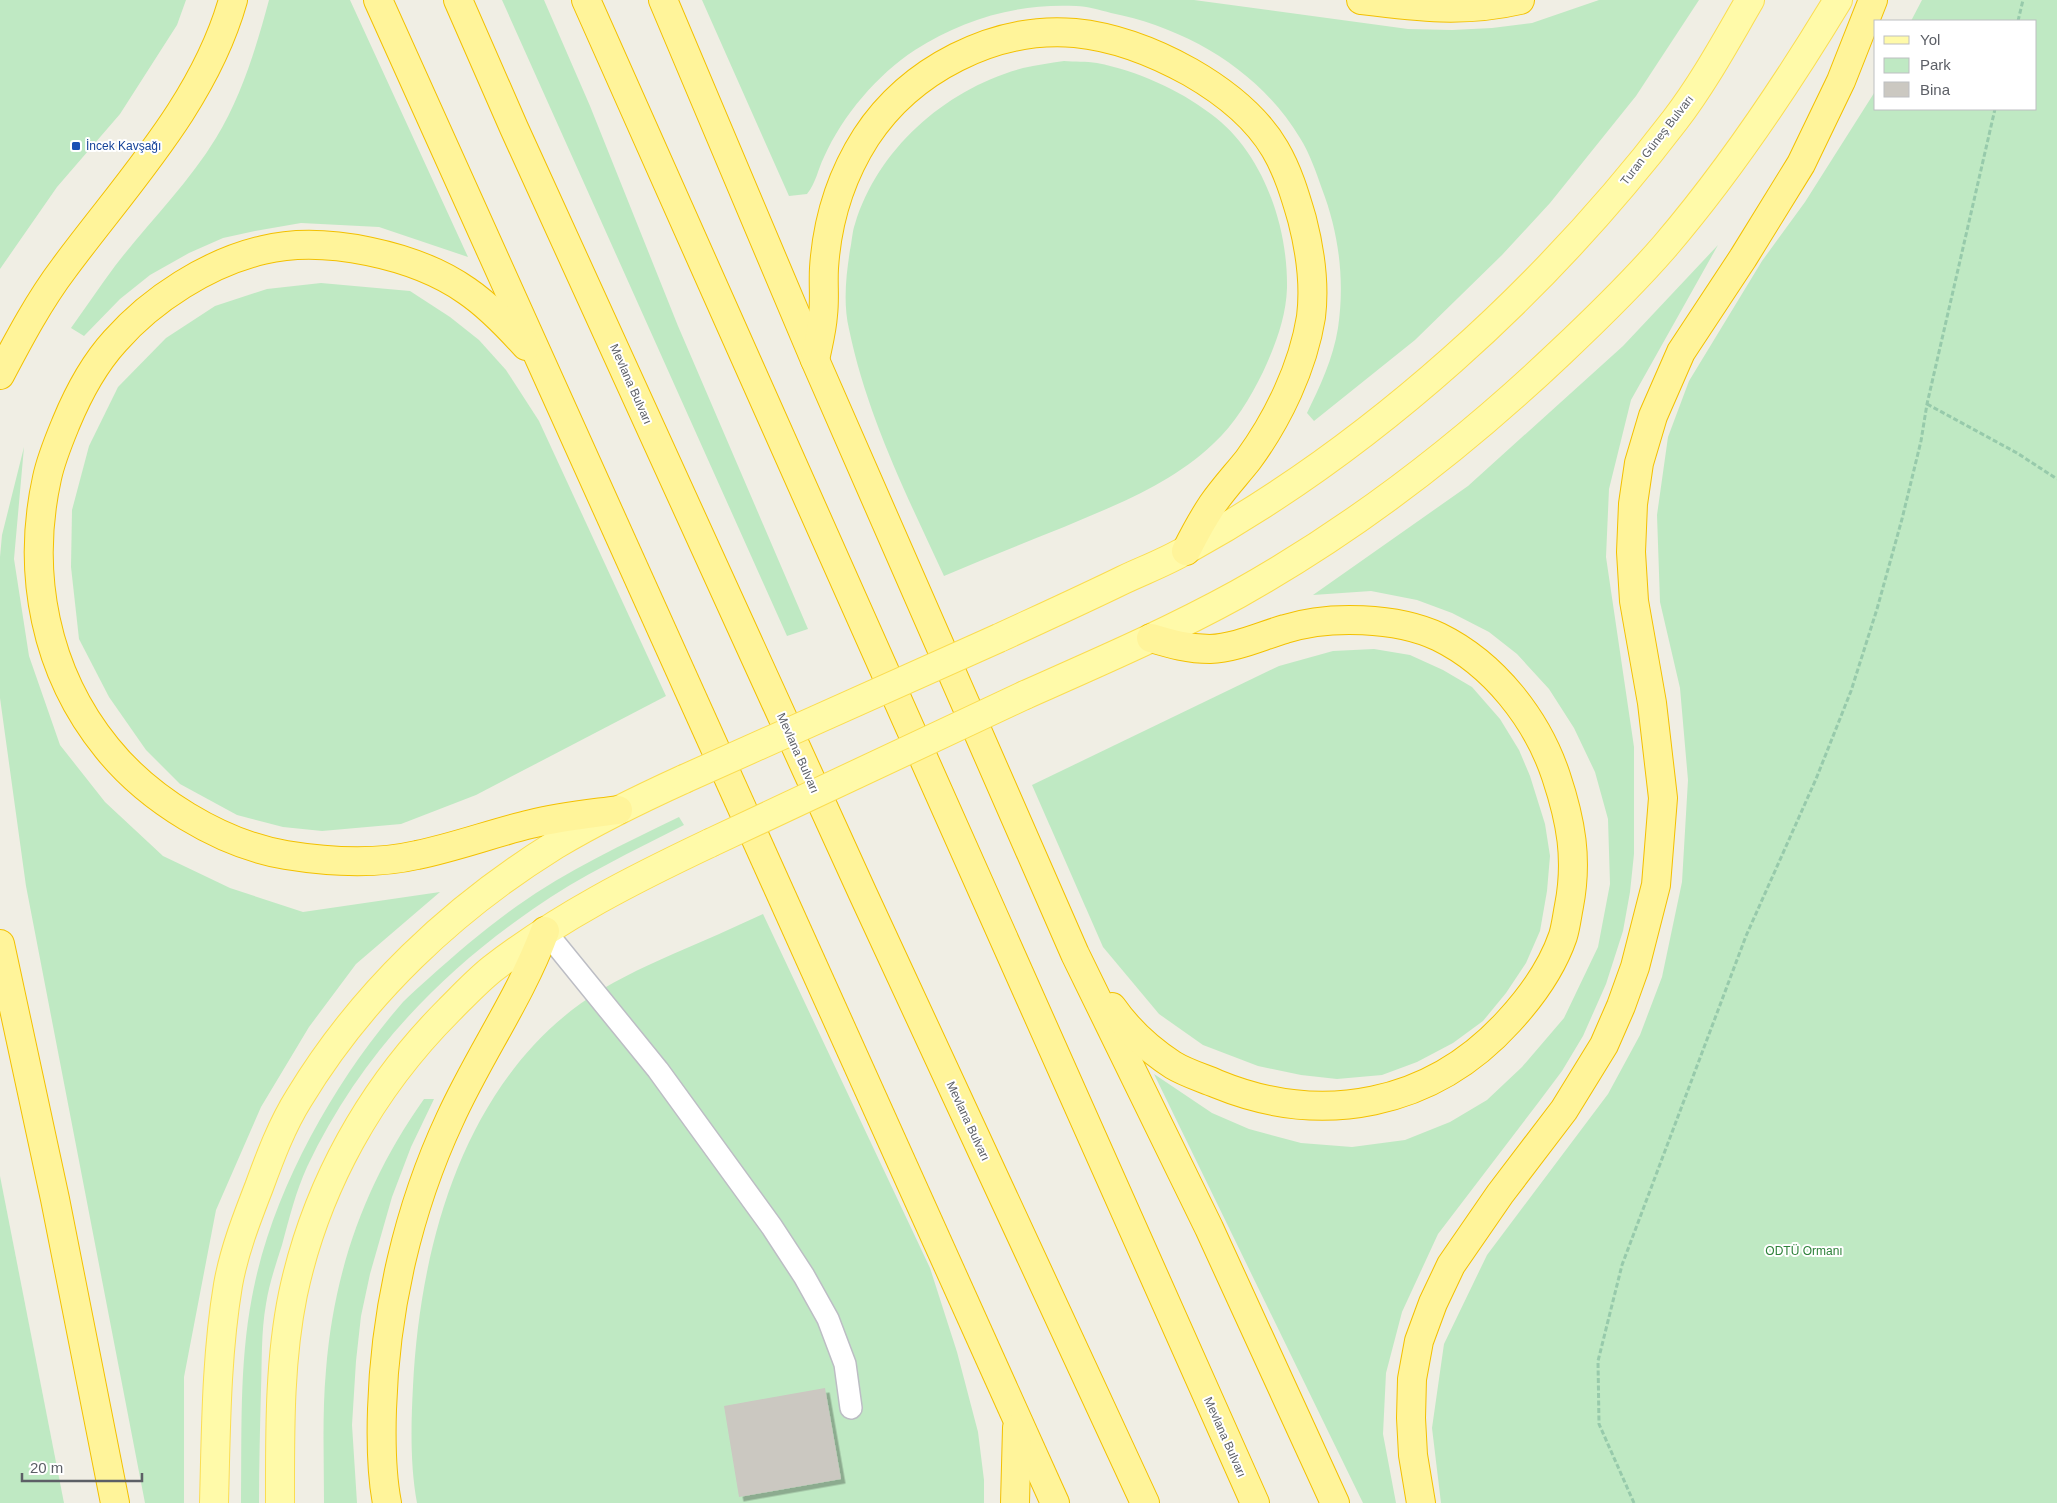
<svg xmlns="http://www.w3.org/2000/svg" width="2057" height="1503" viewBox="0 0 2057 1503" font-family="Arial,sans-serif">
  <defs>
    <filter id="shadow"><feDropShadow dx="4.5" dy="4.5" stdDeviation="0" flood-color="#0004"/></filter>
  </defs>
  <rect width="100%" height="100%" fill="#f0eee4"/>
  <g fill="#bfe9c3">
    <path d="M0,0H186L177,25L120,114L57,187L0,269Z"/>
    <path d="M269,0H350L468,257L379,227L301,223L255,231L223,238L189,253L150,275L120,299L84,336L71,328C86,307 100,286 115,266C148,223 188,184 216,138C242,95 256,48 269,0Z"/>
    <path d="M502,0H544L590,106L678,326L808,629L787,636Z"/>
    <path d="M702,0H1194L1408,29L1452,30L1492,28L1532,23L1599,0H1699L1636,96L1550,203L1502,255L1415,340L1314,421L1307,413C1320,386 1333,359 1338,328C1345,281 1339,233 1322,189C1316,172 1310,154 1300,138C1260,71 1187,28 1111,13C1100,10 1087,6 1076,6C1018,3 963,19 915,50C877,75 843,115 824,157C818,169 816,183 807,194L789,196Z"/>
    <path d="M1922,0H2057V1503H1441L1432,1428L1444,1344L1487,1255L1608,1094L1640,1035L1662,977L1682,882L1688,780L1680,688L1660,602L1657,515L1668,437L1689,381L1762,261L1805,202L1876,90V109H2036V21H1911Z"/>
    <path d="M1064,61C1074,62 1086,61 1097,63C1137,71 1178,89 1211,114C1263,152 1288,226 1287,288C1286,318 1275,346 1263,372C1250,398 1235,424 1213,444C1171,484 1116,505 1064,527C1024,543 984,559 944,576C907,496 867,416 849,329C843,303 846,276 850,250C852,242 852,232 855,224C878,148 947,88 1023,68C1036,65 1050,63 1064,61Z"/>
    <path d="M1718,245L1631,400L1609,489L1606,557L1634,747V854L1630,892L1623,931L1606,984L1583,1036L1562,1071L1538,1103L1438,1234L1402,1312L1386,1373L1383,1434L1396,1503H1363L1154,1074L1212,1113L1249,1129L1301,1143L1352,1147L1405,1140L1450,1122L1487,1100L1522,1067L1564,1018L1598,947L1610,884L1608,819L1595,772L1574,728L1549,689L1517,654L1489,632L1452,613L1417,600L1371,591L1313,595L1468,486L1623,346Z"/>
    <path d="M321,283L410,291L450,317L479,340L506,370L539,421L666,696L476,795L401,824L322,831L283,827L237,815L180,784L146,750L109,697L79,639L71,567L72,510L89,446L118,387L166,338L215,306L267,289Z"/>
    <path d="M24,447L14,559L29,656L60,745L105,802L163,856L230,888L303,912L440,892L356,964L309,1027L261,1107L216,1210L184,1377V1503H145L26,886L0,698V557L2,535Z"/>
    <path d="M1374,649L1410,655L1443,670L1472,687L1500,719L1519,750L1530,776L1545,824L1550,856L1547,891L1540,931L1526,963L1506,993L1483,1021L1453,1043L1417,1062L1382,1075L1337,1079L1301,1075L1258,1066L1203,1045L1159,1014L1103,947L1032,785L1279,666L1333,651Z"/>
    <path d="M679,817L684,825C633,851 580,876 533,909C436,976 358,1059 307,1167C296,1191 289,1219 282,1245C276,1264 269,1284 266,1304C261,1332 262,1361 261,1390C260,1428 259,1465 259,1503H241C242,1434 239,1365 252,1297C271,1193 334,1081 403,1002C411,994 420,986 429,978C457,953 486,928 517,906C567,870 624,844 679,817Z"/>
    <path d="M763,914L930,1268L957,1352L978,1432L984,1480V1503H417C410,1465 411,1425 413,1386C420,1247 462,1090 580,1004C610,982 640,969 673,954C703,941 733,928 763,914Z"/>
    <path d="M424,1099H434L411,1147L392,1197L370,1274L361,1316L356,1361L352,1425L357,1503H324C324,1459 322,1414 326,1370C334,1269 366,1181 424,1099Z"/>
    <path d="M0,1176L64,1503H0Z"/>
  </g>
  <path fill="#cbc8c1" filter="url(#shadow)" d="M825,1388L841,1479L739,1497L724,1406Z"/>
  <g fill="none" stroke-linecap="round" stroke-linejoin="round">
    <defs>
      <path id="service" d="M545,931L658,1070L772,1227L804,1276L828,1319L845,1364L851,1408"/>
      <g id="primary">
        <path d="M999,638C1040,619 1082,600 1123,580C1144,570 1166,562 1186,550C1373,447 1546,289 1675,120C1704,82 1726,41 1750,0"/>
        <path d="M1025,695C1097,663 1169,632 1238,594C1356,528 1463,445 1561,352C1597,318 1633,283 1665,246C1730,170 1786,86 1838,0"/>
        <path d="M214,1503C216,1430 216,1357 228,1285C234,1251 247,1218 259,1187C270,1157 282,1125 299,1098C362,994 452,909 555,845C597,820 640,799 684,779"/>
        <path d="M280,1503C280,1434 279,1362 293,1294C316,1186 371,1088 449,1010C463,996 477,981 492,969C559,917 634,879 710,843"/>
      </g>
      <g id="trunk">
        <path d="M378,0L1055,1503"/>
        <path d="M458,0L514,128L863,894L1145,1503"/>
        <path d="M586,0L1255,1503"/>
        <path d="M663,0L815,360L1075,954L1209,1228L1335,1503"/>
        <path d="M1361,0C1417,7 1464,13 1520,0"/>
        <path d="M526,346C508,326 489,306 467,291C416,255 324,235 263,250C208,263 152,299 115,341C94,364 78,394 66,423C59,440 51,459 47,478C26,573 45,672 107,748C148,799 220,844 286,855C329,862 374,865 417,855C456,847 493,833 531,824C559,817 589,814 618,810"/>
        <path d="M815,360C818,345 822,330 823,315C825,299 823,284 824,268C827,222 841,176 866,137C910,70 994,26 1075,33C1116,37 1154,52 1190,72C1223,91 1255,115 1275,149C1288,171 1295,195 1302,219C1310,250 1315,285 1311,317C1303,367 1278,419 1248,460C1236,475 1223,489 1212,505C1202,520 1194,535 1186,551"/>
        <path d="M0,375C19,339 39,301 64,268C126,184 204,103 233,0"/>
        <path d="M0,944L55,1199L115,1503"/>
        <path d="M1112,1007C1128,1030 1150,1050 1173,1065C1186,1073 1203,1078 1217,1084C1322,1127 1432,1106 1509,1021C1532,996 1552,968 1563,936C1566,926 1567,916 1569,906C1578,859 1571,821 1556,776C1537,719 1494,664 1439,637C1397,617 1329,615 1285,629C1261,636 1236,648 1210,649C1189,649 1171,644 1151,638"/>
        <path d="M387,1503C381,1472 381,1440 382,1409C385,1310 408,1209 450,1119C479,1055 520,998 545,931"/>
        <path d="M1015,1503L1017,1428"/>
        <path d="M1421,1503L1413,1455L1411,1418L1412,1379L1419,1341L1433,1303L1451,1265L1500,1194L1564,1110L1604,1045L1621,1006L1635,967L1656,885L1663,798L1652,703L1634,601L1631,552L1633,504L1639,463L1653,416L1681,352L1743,258L1801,164L1841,81L1873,0"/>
      </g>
    </defs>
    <use href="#service" stroke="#bcbdc4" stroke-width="24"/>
    <use href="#primary" stroke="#fbdd51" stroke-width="30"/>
    <use href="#trunk" stroke="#f3c000" stroke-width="30"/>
    <g stroke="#97caab" stroke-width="3" stroke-dasharray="5 2.5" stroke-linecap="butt">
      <path d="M2018,21L2023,0"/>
      <path d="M1927,404L2017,453L2057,479"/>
      <path d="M1634,1503L1599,1424L1598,1361L1622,1265L1746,936L1816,779L1851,691L1877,609L1902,519L1921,441L1927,404L1995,109"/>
    </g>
    <use href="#service" stroke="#fff" stroke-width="21"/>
    <use href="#primary" stroke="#fffaa9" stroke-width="28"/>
    <use href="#trunk" stroke="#fff49a" stroke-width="28"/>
    <defs>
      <g id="primary-bridge">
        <path d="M684,779L999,638"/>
        <path d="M710,843L1025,695"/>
      </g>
    </defs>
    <use href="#primary-bridge" stroke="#fbdd51" stroke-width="30" stroke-linecap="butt"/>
    <use href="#primary-bridge" stroke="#fffaa9" stroke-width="28"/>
  </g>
  <rect fill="#1a4fb4" stroke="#fff" stroke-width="2" x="71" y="141" width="10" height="10" rx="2.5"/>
  <g text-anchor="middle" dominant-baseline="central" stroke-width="4" stroke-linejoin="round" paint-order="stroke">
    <g font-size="12" fill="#5c5f66" stroke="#fff">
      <text transform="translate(1657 140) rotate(-52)">Turan Güneş Bulvarı</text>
      <text transform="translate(631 384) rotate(66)">Mevlana Bulvarı</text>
      <text transform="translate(798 753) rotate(66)">Mevlana Bulvarı</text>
      <text transform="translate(968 1121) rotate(65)">Mevlana Bulvarı</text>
      <text transform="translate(1225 1437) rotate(66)">Mevlana Bulvarı</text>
    </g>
    <g font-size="12" fill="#164399" stroke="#fff" text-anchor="start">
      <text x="86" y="146">İncek Kavşağı</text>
    </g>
    <g font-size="12" fill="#2e823a" stroke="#fff">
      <text x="1804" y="1251">ODTÜ Ormanı</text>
    </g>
  </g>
  <rect x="1874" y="20" width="162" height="90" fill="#ffffff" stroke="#bebfc2"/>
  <rect x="1884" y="36" width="25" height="8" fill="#fffaa9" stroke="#bebfc2"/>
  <text x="1920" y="45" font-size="15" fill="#5c5f66">Yol</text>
  <rect x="1884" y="58" width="25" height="15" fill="#bfe9c3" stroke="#bebfc2"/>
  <text x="1920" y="70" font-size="15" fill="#5c5f66">Park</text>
  <rect x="1884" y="82" width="25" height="15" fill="#cbc8c1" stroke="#bebfc2"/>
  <text x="1920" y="95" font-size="15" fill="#5c5f66">Bina</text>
  <path d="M22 1473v8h120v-8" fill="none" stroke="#5c5f66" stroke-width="2.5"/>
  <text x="30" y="1473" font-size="15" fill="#5c5f66" stroke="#ffffff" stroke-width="4" paint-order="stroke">20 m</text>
</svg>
